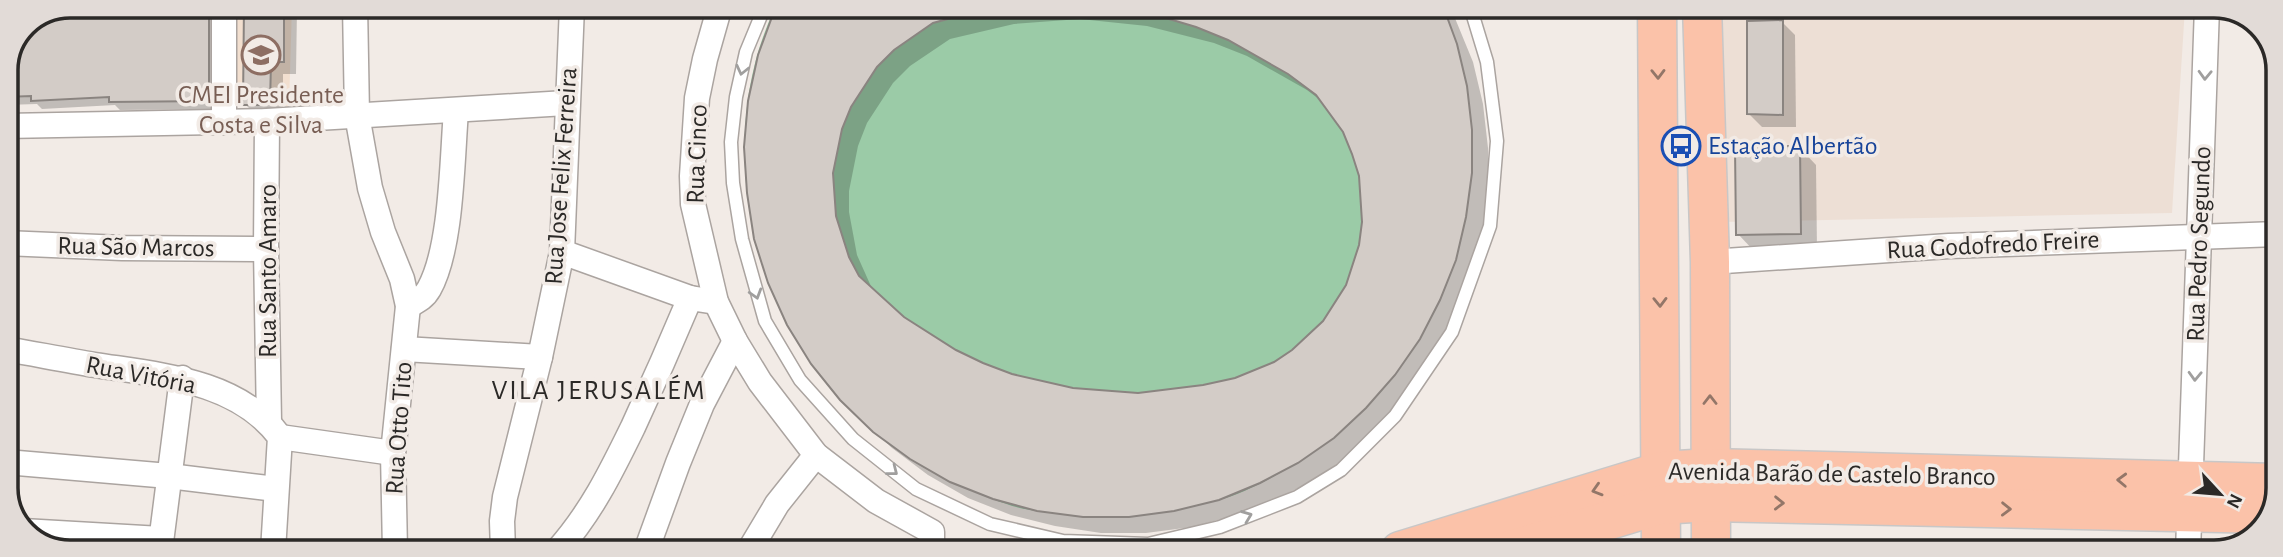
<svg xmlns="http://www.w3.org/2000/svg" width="2283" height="557" viewBox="0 0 2283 557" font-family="'Alegreya Sans',sans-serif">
  <rect width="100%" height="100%" fill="#f2ebe6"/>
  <path fill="#eddfd5" d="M1719,6L2185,7L2172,213L1722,222Z"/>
  <path fill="#f2dfcf" d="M233,5H292L289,106L230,105Z"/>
  <path fill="#9bcba7" d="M776,6H1443C1452,31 1461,56 1466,82C1469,99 1469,116 1469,133C1470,147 1472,162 1471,176C1464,286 1405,388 1315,451C1290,468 1248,493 1219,500C1193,505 1165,503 1139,504C1115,506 1091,507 1066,509C1057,509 1047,511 1038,511C1014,509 990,498 968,489C869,449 792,363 761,261C736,179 738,83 776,6Z"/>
  <g fill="#0003" fill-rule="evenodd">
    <path d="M70,5H217V109L120,110L115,105L42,109L37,104L5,105V69L24,24Z"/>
    <path d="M246,5H293L297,9L296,74H283V117H258L245,104Z"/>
    <path d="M778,6H1450L1473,62L1483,104L1488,148V191L1482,234L1456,317L1411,392L1351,454L1315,479L1277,499L1236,515L1192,527L1146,533H1101L1055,526L1011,515L968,498L928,475L892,448L841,399L774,12ZM1080,19L1147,26L1214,43L1247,56L1307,90L1324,103L1344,132L1361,175L1364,222L1355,266L1337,305L1310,338L1275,363L1236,379L1204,387L1139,394L1073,390L1011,375L955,351L928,335L874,293L857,255L849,212V191L858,146L867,123L893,83L910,66L950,39L1014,24Z"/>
    <path d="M1782,22L1795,35L1796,127H1762L1749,114Z"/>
    <path d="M1800,148L1816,165L1817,250L1754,251L1738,234Z"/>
  </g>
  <g fill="#d3ccc7" stroke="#8a8480" stroke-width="2">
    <path d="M70,5H209V101L109,102V97L31,101V96L5,97L6,68L24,24Z"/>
    <path d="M244,5H284V62H271L270,105H243Z"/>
    <path d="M776,6H976L977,11L933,23L894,50L877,67L851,107L842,129L833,173L836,216L849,257L859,276L904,317L956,350L983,363L1012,374L1073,388L1138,393L1203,385L1235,378L1274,362L1292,350L1323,321L1346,285L1359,245L1362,222L1359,176L1352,154L1343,132L1316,95L1288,74L1228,40L1196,27L1139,10L1140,6H1443L1457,44L1467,86L1472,130V173L1466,217L1456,260L1440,300L1420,339L1395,375L1366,408L1334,438L1298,463L1260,483L1219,500L1174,511L1129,517H1083L1037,511L993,499L950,482L910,459L873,432L840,400L811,364L787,325L768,283L754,239L747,193L744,147L748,101L758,55Z"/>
    <path d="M1783,20V115L1747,114V21Z"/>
    <path d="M1800,146L1801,234L1736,235L1735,147Z"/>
  </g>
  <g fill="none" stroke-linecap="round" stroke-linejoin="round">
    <defs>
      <path id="service" d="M765,6L746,52L736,97L731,142L733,183L742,239L765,321L800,380L853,439L916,489L990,524L1063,541L1148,544L1220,527L1297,497L1341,470L1395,416L1452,332L1490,226L1497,141L1487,62L1470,6"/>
      <g id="minor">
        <path d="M355,5L357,115L370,188L383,232L402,279L408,306L393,453L395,551"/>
        <path d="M720,6L705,59L697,98L692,176L693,204L716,302L735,341L760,382L816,455L876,501L932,532V551"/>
        <path d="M267,121L266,249L269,422"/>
        <path d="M224,122V5"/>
        <path d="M5,126L267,121L566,103"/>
        <path d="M5,243L122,248L266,249"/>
        <path d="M562,252L690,298"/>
        <path d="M1710,262L1949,246L2277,234"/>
        <path d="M408,306C417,301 424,298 429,289C452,248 452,159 456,111"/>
        <path d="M6,349C35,354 65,360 95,365C159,375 238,380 280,437L273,551"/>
        <path d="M404,349L540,357"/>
        <path d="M280,437L393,453"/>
        <path d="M6,462L169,476L276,489"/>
        <path d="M23,531L161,539"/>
        <path d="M160,550L182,378"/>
        <path d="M503,551L502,521L505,497L540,357L562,252L572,6"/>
        <path d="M557,551C591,513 611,472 633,427C653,384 672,341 690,298L716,302"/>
        <path d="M646,551L678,463L702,404L735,341"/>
        <path d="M749,551L777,504L816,455"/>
        <path d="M2188,552L2207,7"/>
      </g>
      <g id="primary">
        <path d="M1657,6L1661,551"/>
        <path d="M1702,6L1710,262L1711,551"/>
        <path d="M1400,551L1662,471L1710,468L2276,483"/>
        <path d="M1507,551L1659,505L1710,502L2268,514"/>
      </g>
    </defs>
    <use href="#service" stroke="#aba4a0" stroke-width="15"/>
    <use href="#minor" stroke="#aba4a0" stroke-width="27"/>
    <use href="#primary" stroke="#c8c7c7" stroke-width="41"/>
    <use href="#service" stroke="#fff" stroke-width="12"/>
    <use href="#minor" stroke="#fff" stroke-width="24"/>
    <use href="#primary" stroke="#fbc2a9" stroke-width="38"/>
  </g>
  <defs><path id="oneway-chevron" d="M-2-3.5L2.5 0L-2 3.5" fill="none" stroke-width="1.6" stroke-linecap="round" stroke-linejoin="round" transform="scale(1.75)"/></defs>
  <g stroke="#a09f9e">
    <use href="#oneway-chevron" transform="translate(742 70) rotate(103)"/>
    <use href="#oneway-chevron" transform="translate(2205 75) rotate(92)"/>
    <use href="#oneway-chevron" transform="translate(756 294) rotate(73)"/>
    <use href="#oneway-chevron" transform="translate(2195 376) rotate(92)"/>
    <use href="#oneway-chevron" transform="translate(893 471) rotate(38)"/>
    <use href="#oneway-chevron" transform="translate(1247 516) rotate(-21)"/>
  </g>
  <g stroke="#937668">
    <use href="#oneway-chevron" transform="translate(1658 74) rotate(89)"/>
    <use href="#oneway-chevron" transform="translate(1660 302) rotate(89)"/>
    <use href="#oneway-chevron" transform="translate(1710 400) rotate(-90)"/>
    <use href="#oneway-chevron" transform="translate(2122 480) rotate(-178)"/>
    <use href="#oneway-chevron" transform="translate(1597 490) rotate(163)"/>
    <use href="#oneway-chevron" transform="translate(1779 503) rotate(1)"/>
    <use href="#oneway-chevron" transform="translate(2006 509) rotate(1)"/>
  </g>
  <defs>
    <symbol id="school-ring" viewBox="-11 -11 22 22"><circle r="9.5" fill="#f2ebe6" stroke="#8d6e63" stroke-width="1.5"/><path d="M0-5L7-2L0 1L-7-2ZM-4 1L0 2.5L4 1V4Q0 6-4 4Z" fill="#8d6e63"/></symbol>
    <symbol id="bus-ring" viewBox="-11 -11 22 22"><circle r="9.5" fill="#f2ebe6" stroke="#1a4fb4" stroke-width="1.5"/><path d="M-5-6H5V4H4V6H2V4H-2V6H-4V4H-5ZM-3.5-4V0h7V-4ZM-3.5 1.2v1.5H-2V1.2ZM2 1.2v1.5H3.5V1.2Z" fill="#1a4fb4"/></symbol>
  </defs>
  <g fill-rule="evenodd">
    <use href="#school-ring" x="239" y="33" width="44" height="44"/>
    <use href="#bus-ring" x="1659" y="124" width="44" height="44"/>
  </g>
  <g text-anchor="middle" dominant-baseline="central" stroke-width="7" stroke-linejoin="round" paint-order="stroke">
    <g font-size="26" fill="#785e54" stroke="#f2ebe6">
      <text x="261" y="95">CMEI Presidente<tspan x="261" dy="30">Costa e Silva</tspan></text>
    </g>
    <g font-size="26" fill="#164399" stroke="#f2ebe6" text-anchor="start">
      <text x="1708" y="146">Estação Albertão</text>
    </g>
    <g font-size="26" fill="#2b2927" stroke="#f2ebe6">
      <text transform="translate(697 154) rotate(-88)">Rua Cinco</text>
      <text transform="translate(561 176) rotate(-86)">Rua Jose Felix Ferreira</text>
      <text transform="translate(2199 244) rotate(-88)">Rua Pedro Segundo</text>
      <text transform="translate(1993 245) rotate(-3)">Rua Godofredo Freire</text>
      <text transform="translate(136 247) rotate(1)">Rua São Marcos</text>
      <text transform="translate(268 271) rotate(-90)">Rua Santo Amaro</text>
      <text transform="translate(141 375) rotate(11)">Rua Vitória</text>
      <text transform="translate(399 428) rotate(-86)">Rua Otto Tito</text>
      <text transform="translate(1832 474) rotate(1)">Avenida Barão de Castelo Branco</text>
    </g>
    <g font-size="28" letter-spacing="2" fill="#2b2927" stroke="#f2ebe6">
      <text x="599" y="391">VILA JERUSALÉM</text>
    </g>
  </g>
  <path d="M0 0H2283V557H0ZM70 18H2214A52 52 0 0 1 2266 70V488A52 52 0 0 1 2214 540H70A52 52 0 0 1 18 488V70A52 52 0 0 1 70 18Z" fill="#e2dbd7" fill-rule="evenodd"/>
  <path fill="none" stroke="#2b2927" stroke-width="3.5" d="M70 18H2214A52 52 0 0 1 2266 70V488A52 52 0 0 1 2214 540H70A52 52 0 0 1 18 488V70A52 52 0 0 1 70 18Z"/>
  <g transform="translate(2220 494) rotate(116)" stroke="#f2ebe6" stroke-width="5" paint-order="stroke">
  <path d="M0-5L12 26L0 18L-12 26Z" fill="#2b2927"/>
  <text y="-10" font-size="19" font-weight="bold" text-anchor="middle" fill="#2b2927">N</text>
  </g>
</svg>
